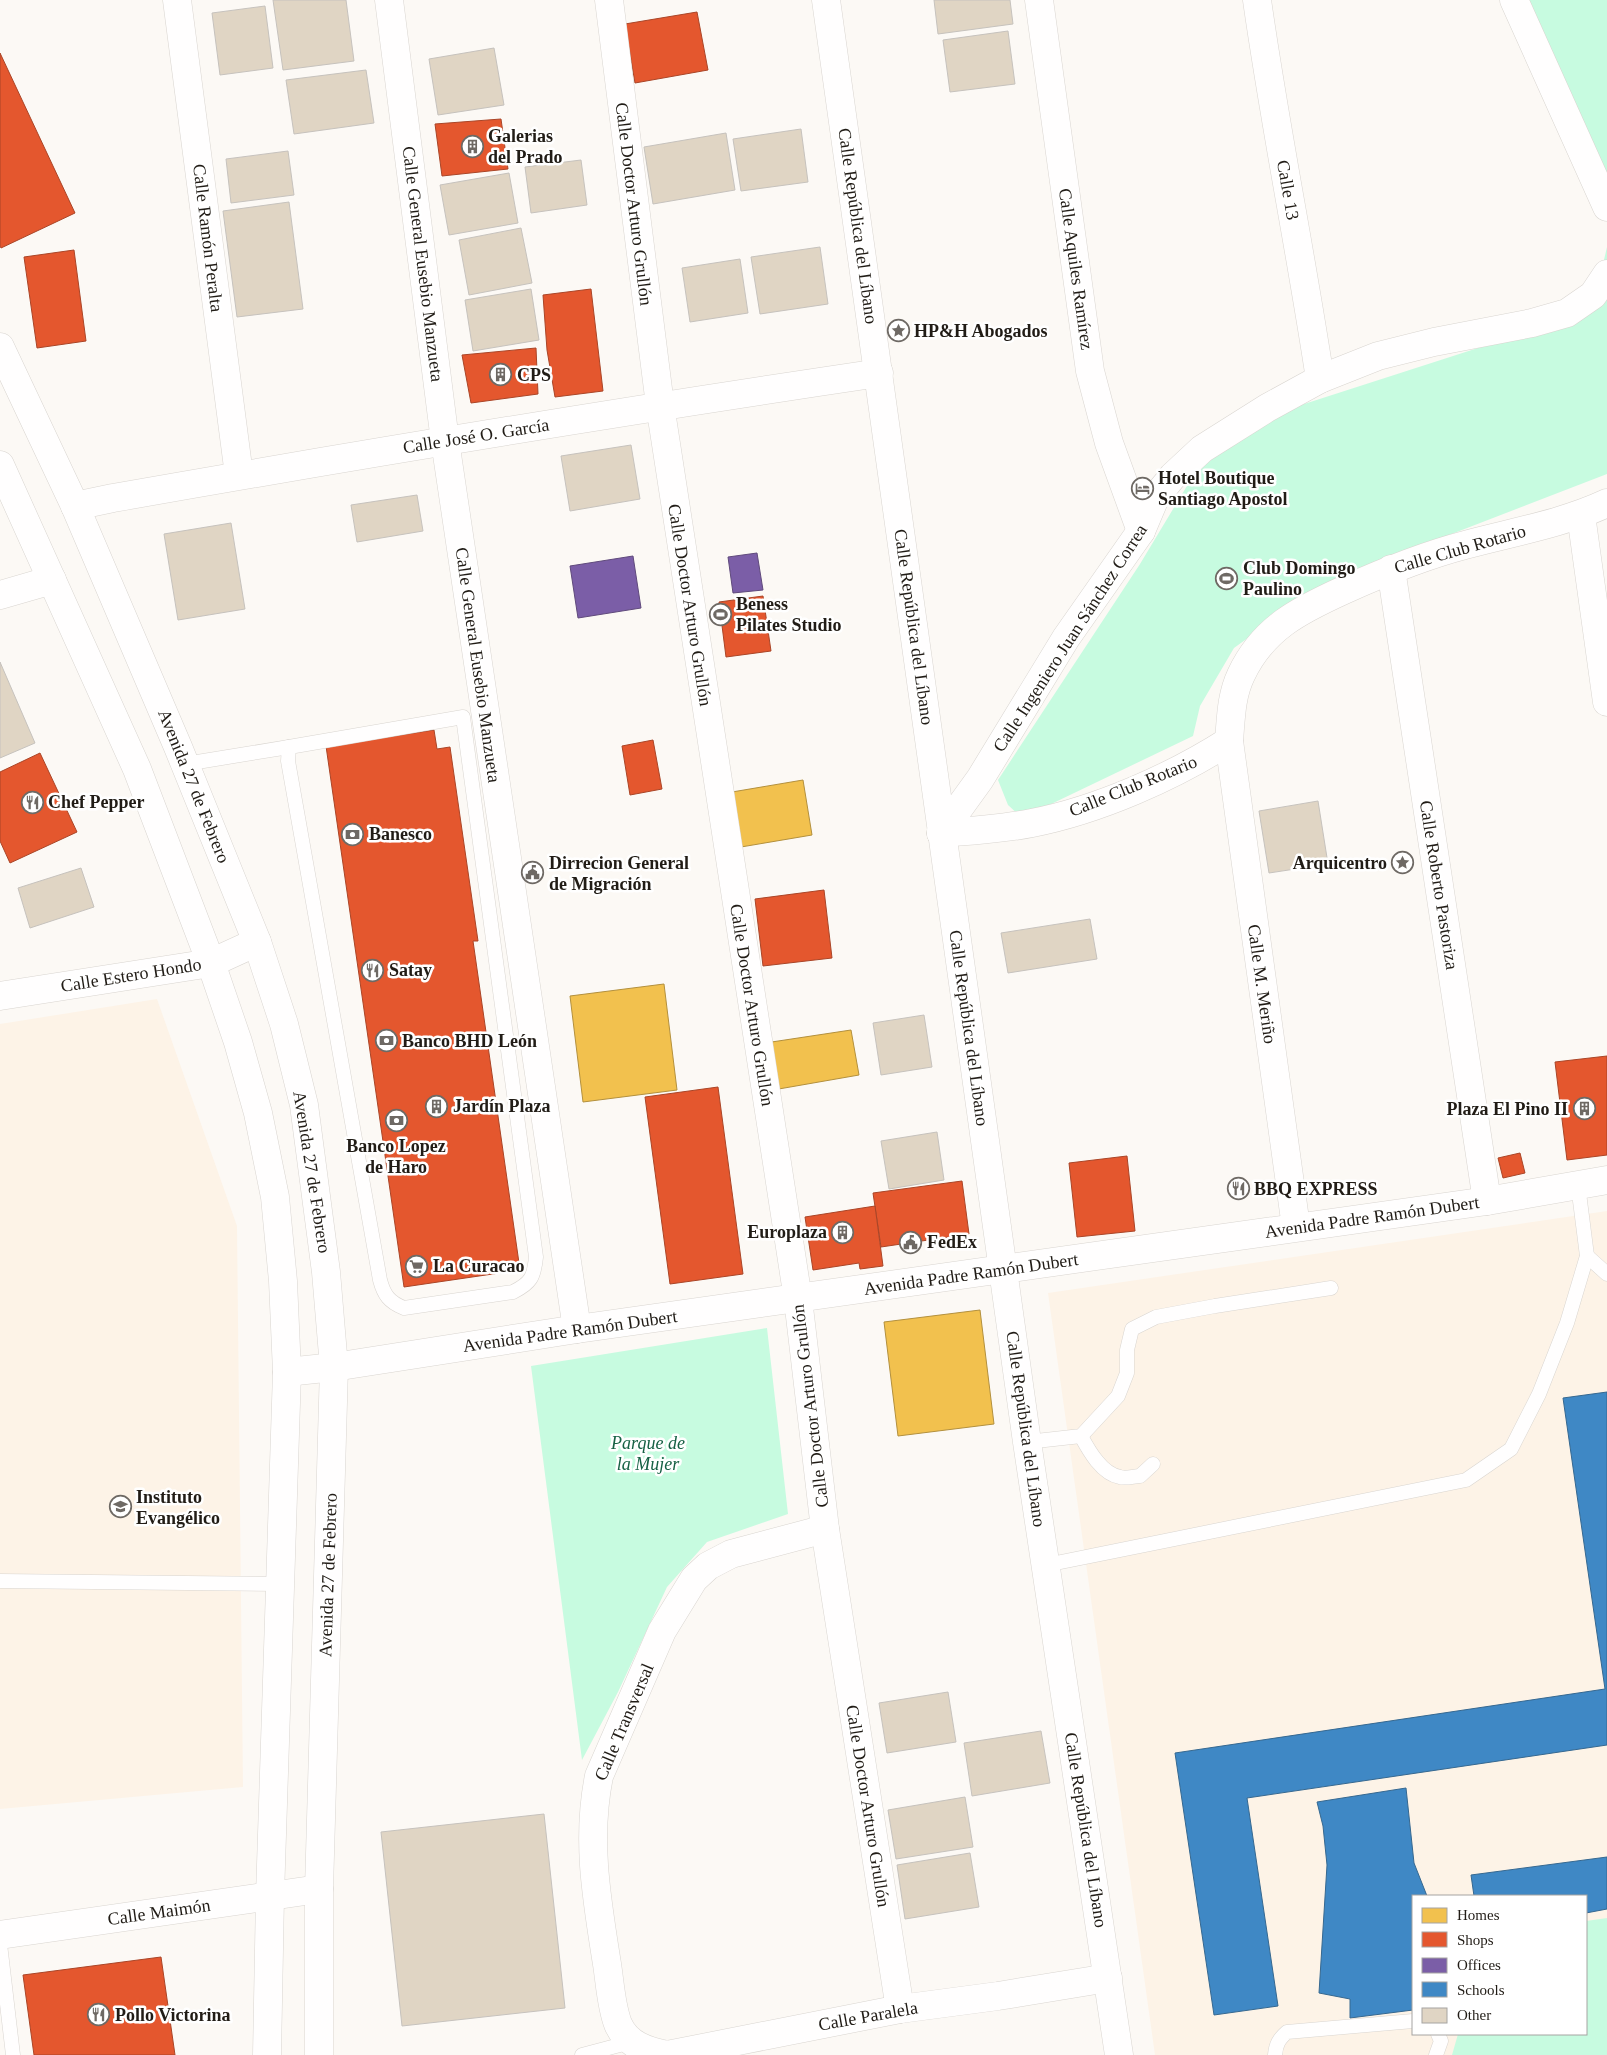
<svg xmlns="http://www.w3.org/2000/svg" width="1607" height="2055" viewBox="0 0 1607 2055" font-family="Georgia,serif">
  <rect width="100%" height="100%" fill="#fcf9f5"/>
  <g fill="#fdf3e7" fill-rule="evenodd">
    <path d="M157,999L237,1226L243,1787L0,1809V1024Z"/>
    <path d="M1607,1211V2055H1155L1048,1293ZM1413,1896H1586V2034H1413Z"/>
  </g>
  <g fill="#c7fbe0">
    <path d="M1511,0H1607V193Z"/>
    <path d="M1607,247V474L1449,535L1306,596L1234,648L1200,706L1193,736L1022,818L1008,805L998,780L1140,564L1220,431L1531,331L1596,294Z"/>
    <path d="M767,1328L788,1514L707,1542L667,1587L618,1692L582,1760L531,1366Z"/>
    <path d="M1607,1918V2055H1452L1458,2034H1586V1921Z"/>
  </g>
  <g fill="#f2c14e" stroke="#b3903d">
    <path d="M803,780L812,835L741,847L732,792Z"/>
    <path d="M664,984L677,1090L583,1102L570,996Z"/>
    <path d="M851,1030L859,1075L773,1090L765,1043Z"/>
    <path d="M980,1310L994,1424L898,1436L884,1322Z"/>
  </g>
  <g fill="#e4572e" stroke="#aa4527">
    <path d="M697,12L708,70L635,83L625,24Z"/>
    <path d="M0,53L75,213L1,248L0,246Z"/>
    <path d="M501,119L508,169L442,176L435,124Z"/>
    <path d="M74,250L86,341L37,348L24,257Z"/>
    <path d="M591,289L603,391L555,397L547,350L543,295Z"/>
    <path d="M536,348L538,394L471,403L462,355Z"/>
    <path d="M763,596L771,651L726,657L719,602Z"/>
    <path d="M434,730L437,749L450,747L478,941H473L520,1270L404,1287L326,746Z"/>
    <path d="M653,740L662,789L630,795L622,746Z"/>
    <path d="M40,753L77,832L10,863L0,841V772Z"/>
    <path d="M824,890L832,958L763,966L755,899Z"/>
    <path d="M1607,1056V1155L1567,1160L1555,1062Z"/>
    <path d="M718,1087L743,1274L670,1284L645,1097Z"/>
    <path d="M1520,1153L1525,1173L1503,1178L1498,1158Z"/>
    <path d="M1127,1156L1135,1231L1077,1237L1069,1163Z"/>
    <path d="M962,1181L969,1234L881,1247L873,1193Z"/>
    <path d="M875,1206L883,1266L860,1269L859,1263L813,1270L805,1217Z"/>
    <path d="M161,1957L175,2055H34L23,1975Z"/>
  </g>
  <g fill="#7b5ea7" stroke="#604a7c">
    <path d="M757,553L763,590L733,593L728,557Z"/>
    <path d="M633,556L641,608L578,618L570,566Z"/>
  </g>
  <g fill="#3f88c5" stroke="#366890">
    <path d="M1607,1392V1745L1247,1798L1278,2006L1214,2015L1175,1753L1605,1689L1563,1398Z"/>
    <path d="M1406,1788L1414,1863L1427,1896H1413V2010L1350,2018V1999L1319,1993L1327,1865L1323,1826L1317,1802Z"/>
    <path d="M1607,1857V1909L1586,1913V1896H1474L1471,1875Z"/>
  </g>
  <g fill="#e0d5c4" stroke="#c6c2bd">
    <path d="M273,0H346L354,61L283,70Z"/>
    <path d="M934,0H1010L1013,24L938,34Z"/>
    <path d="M265,6L273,68L220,75L212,13Z"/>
    <path d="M1008,31L1015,84L950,92L943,40Z"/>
    <path d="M494,48L504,105L438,115L429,59Z"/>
    <path d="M366,70L374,123L294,134L286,80Z"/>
    <path d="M801,129L808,182L741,191L733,139Z"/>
    <path d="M726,133L735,190L653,204L644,147Z"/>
    <path d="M288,151L294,195L231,203L226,159Z"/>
    <path d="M581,160L587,205L531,213L525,167Z"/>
    <path d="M509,173L518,223L449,235L440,185Z"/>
    <path d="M289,202L303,309L237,317L223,211Z"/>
    <path d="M521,228L532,283L469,295L459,240Z"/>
    <path d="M820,247L828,304L760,314L751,257Z"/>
    <path d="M740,259L748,313L690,322L682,268Z"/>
    <path d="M531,289L539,340L473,351L465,300Z"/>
    <path d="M631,445L640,499L570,511L561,456Z"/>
    <path d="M417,495L423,531L357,542L351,505Z"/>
    <path d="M231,523L245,609L178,620L164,534Z"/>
    <path d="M0,662L35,743L0,758Z"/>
    <path d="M1318,801L1328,864L1269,873L1259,811Z"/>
    <path d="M81,868L94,907L30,928L18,888Z"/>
    <path d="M1090,919L1097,959L1008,973L1001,933Z"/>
    <path d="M924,1015L932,1067L881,1075L873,1023Z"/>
    <path d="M937,1132L944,1180L889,1189L881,1141Z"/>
    <path d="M948,1692L956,1742L887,1753L879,1703Z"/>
    <path d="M1041,1731L1050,1783L972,1796L964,1743Z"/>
    <path d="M965,1797L973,1847L896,1859L888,1810Z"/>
    <path d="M544,1814L565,2008L402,2026L381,1832Z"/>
    <path d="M970,1853L979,1907L905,1919L897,1865Z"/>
  </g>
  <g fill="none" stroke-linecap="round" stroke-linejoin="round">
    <defs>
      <g id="service">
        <path d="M463,717L536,1257C534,1277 531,1283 513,1292L404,1308C389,1302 384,1295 380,1280L288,761L289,747Z"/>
        <path d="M185,764L289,747"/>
        <path d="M1587,1256L1607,1274"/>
        <path d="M1081,1436C1089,1451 1102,1474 1120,1477C1126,1479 1134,1476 1140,1476L1153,1464"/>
        <path d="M1027,1442L1081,1436L1118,1396L1127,1373V1350L1132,1329L1156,1317L1215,1306L1331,1288"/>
        <path d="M1046,1565L1466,1480L1511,1449L1539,1394L1567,1323L1587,1256L1578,1185"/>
        <path d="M0,1581L280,1584"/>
        <path d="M0,1944L13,2055"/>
        <path d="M582,2055L631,2042"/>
        <path d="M1275,2055C1276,2044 1279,2039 1287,2032L1413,2021"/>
        <path d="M1436,2055L1441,2041L1438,2034"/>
      </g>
      <g id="minor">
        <path d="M177,0L239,475"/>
        <path d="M389,0L445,441L577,1329"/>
        <path d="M609,0L660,405L798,1299L825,1529L900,2009"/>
        <path d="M826,0L1027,1442L1119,2055"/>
        <path d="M1039,0L1090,371L1109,443L1141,531"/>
        <path d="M1257,0C1275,127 1301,253 1320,379"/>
        <path d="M1514,0L1607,207"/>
        <path d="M75,506L113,498C368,453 623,411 879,373"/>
        <path d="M1581,515L1607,702"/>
        <path d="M1391,569L1487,1201"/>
        <path d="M0,595L52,580"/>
        <path d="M941,833L980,779L1066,638L1141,531L1155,498L1173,476L1202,449L1267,408L1320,379L1378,356L1434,342L1532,323L1567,313L1593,295L1607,274"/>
        <path d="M941,833C972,831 1002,829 1032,823C1098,810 1173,777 1229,741"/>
        <path d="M0,996L211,963L257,942"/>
        <path d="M1296,1227L1229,741C1231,718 1231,696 1241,675C1263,628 1300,610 1344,590C1384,572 1423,556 1465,545C1513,532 1562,524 1607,503"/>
        <path d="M825,1529L731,1554L708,1566L694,1579L662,1631L599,1776C586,1840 597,1901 607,1964C610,1983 611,2006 618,2024C627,2045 647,2051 667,2055L900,2009L998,1996L1108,1978"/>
        <path d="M0,1935L319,1889"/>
      </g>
      <path id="tertiary" d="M287,1372L334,1367L577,1329L1487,1201L1607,1180"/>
      <g id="primary">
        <path d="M0,347L75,506L178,747L257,942L284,1024L304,1105L326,1272L334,1367L319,1889V2055"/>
        <path d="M0,465L137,769L211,963L238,1042L258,1113L275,1197L283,1281L287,1372L270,1896L267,2055"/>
      </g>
    </defs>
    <use href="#service" stroke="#d9d5d0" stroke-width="15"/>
    <use href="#minor" stroke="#d9d5d0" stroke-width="29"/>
    <use href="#tertiary" stroke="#d9d5d0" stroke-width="29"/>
    <use href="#primary" stroke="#d9d5d0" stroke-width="29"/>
    <use href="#service" stroke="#fffefe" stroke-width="14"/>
    <use href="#minor" stroke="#fffefe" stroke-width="28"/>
    <use href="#tertiary" stroke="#fffefe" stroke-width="28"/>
    <use href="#primary" stroke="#fffefe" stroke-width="28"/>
  </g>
  <defs>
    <symbol id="building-ring" viewBox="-11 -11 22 22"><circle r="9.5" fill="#fff" stroke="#6e6964" stroke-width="1.5"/><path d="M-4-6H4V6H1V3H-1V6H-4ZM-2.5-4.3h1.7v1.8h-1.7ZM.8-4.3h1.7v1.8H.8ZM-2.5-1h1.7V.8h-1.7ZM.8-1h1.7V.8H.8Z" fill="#6e6964"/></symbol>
    <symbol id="sight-ring" viewBox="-11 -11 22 22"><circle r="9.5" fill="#fff" stroke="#6e6964" stroke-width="1.5"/><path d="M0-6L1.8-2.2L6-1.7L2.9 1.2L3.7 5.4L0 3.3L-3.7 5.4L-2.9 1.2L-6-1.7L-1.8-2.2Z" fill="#6e6964"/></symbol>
    <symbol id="hotel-ring" viewBox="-11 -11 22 22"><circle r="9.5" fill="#fff" stroke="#6e6964" stroke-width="1.5"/><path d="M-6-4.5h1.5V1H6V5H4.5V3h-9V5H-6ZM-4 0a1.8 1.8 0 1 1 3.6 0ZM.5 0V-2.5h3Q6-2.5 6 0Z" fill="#6e6964"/></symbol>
    <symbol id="stadium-ring" viewBox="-11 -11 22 22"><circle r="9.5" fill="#fff" stroke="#6e6964" stroke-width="1.5"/><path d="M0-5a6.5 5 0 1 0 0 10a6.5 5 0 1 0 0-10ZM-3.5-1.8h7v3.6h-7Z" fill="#6e6964"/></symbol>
    <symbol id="restaurant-ring" viewBox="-11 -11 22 22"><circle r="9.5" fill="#fff" stroke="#6e6964" stroke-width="1.5"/><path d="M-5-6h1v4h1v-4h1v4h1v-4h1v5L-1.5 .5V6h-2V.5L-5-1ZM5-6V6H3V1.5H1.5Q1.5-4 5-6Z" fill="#6e6964"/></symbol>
    <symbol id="bank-ring" viewBox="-11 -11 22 22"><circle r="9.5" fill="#fff" stroke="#6e6964" stroke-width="1.5"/><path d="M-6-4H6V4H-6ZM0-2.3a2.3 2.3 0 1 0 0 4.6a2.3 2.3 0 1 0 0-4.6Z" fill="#6e6964"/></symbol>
    <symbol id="civic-ring" viewBox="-11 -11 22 22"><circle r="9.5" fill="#fff" stroke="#6e6964" stroke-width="1.5"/><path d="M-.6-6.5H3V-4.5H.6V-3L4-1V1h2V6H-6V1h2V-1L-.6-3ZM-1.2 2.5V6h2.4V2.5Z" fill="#6e6964"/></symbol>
    <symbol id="supermarket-ring" viewBox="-11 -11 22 22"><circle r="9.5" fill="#fff" stroke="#6e6964" stroke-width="1.5"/><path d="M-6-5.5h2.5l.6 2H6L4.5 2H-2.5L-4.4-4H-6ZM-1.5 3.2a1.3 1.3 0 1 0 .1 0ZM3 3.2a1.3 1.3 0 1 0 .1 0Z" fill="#6e6964"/></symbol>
    <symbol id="school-ring" viewBox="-11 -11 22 22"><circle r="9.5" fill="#fff" stroke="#6e6964" stroke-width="1.5"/><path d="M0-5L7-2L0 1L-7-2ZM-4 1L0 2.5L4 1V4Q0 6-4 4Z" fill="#6e6964"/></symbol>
  </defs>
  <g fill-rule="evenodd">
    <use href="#building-ring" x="460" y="134" width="25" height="25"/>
    <use href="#sight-ring" x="886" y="318" width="25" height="25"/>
    <use href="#building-ring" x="488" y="362" width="25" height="25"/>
    <use href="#hotel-ring" x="1130" y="476" width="25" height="25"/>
    <use href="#stadium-ring" x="1214" y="566" width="25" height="25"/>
    <use href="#stadium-ring" x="708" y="602" width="25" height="25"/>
    <use href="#restaurant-ring" x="20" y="790" width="25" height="25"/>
    <use href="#bank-ring" x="340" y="822" width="25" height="25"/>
    <use href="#sight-ring" x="1390" y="850" width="25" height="25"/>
    <use href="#civic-ring" x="520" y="860" width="25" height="25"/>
    <use href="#restaurant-ring" x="360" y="958" width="25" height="25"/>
    <use href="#bank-ring" x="374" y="1028" width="25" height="25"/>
    <use href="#building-ring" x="424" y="1094" width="25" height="25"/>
    <use href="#building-ring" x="1572" y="1096" width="25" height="25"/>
    <use href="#bank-ring" x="384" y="1108" width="25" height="25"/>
    <use href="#restaurant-ring" x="1226" y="1176" width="25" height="25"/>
    <use href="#building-ring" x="830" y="1220" width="25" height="25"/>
    <use href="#civic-ring" x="898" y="1230" width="25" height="25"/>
    <use href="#supermarket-ring" x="404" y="1254" width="25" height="25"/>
    <use href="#school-ring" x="108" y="1494" width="25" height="25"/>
    <use href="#restaurant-ring" x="86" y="2002" width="25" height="25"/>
  </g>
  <g text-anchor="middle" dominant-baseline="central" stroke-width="5" stroke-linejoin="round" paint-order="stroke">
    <g font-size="18" font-weight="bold" fill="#211c16" stroke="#fff" text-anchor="start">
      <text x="488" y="136">Galerias<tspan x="488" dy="21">del Prado</tspan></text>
      <text x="914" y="331">HP&amp;H Abogados</text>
      <text x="517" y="375">CPS</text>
      <text x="1158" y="478">Hotel Boutique<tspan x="1158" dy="21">Santiago Apostol</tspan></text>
      <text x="1243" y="568">Club Domingo<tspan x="1243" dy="21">Paulino</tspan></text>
      <text x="736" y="604">Beness<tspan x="736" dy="21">Pilates Studio</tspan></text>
      <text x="48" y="802">Chef Pepper</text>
      <text x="369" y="834">Banesco</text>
      <text x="549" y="863">Dirrecion General<tspan x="549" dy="21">de Migración</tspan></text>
      <text x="1387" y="863" text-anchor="end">Arquicentro</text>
      <text x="389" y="970">Satay</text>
      <text x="402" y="1041">Banco BHD León</text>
      <text x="453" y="1106">Jardín Plaza</text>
      <text x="1568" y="1109" text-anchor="end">Plaza El Pino II</text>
      <text x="396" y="1146" text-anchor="middle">Banco Lopez<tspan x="396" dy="21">de Haro</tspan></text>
      <text x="1254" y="1189">BBQ EXPRESS</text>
      <text x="827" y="1232" text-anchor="end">Europlaza</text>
      <text x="927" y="1242">FedEx</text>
      <text x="433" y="1266">La Curacao</text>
      <text x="136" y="1497">Instituto<tspan x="136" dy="21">Evangélico</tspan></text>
      <text x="115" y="2015">Pollo Victorina</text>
    </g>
    <g font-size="18" fill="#211c16" stroke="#fff">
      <text transform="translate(1288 190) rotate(80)">Calle 13</text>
      <text transform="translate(634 204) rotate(83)">Calle Doctor Arturo Grullón</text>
      <text transform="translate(858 226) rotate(82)">Calle República del Líbano</text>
      <text transform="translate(208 238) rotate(83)">Calle Ramón Peralta</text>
      <text transform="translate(423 264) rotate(83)">Calle General Eusebio Manzueta</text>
      <text transform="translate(1076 269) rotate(82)">Calle Aquiles Ramírez</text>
      <text transform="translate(476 436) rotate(-9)">Calle José O. García</text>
      <text transform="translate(1460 549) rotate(-16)">Calle Club Rotario</text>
      <text transform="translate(690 605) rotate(81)">Calle Doctor Arturo Grullón</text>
      <text transform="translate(914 627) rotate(82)">Calle República del Líbano</text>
      <text transform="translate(1070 638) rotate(-57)">Calle Ingeniero Juan Sánchez Correa</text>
      <text transform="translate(478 665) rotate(82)">Calle General Eusebio Manzueta</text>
      <text transform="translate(194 786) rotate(68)">Avenida 27 de Febrero</text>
      <text transform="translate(1133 786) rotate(-22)">Calle Club Rotario</text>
      <text transform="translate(1439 885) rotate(81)">Calle Roberto Pastoriza</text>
      <text transform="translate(131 975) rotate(-9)">Calle Estero Hondo</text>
      <text transform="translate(1262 984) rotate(82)">Calle M. Meriño</text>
      <text transform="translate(752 1005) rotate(81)">Calle Doctor Arturo Grullón</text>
      <text transform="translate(969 1028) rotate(82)">Calle República del Líbano</text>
      <text transform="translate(312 1172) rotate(81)">Avenida 27 de Febrero</text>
      <text transform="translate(1372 1217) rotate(-8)">Avenida Padre Ramón Dubert</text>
      <text transform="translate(971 1274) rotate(-8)">Avenida Padre Ramón Dubert</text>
      <text transform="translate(570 1331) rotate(-8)">Avenida Padre Ramón Dubert</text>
      <text transform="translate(810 1406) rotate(-97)">Calle Doctor Arturo Grullón</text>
      <text transform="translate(1026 1429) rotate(82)">Calle República del Líbano</text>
      <text transform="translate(328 1575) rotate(-88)">Avenida 27 de Febrero</text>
      <text transform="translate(624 1722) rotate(-67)">Calle Transversal</text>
      <text transform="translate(868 1806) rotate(81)">Calle Doctor Arturo Grullón</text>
      <text transform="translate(1086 1830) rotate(81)">Calle República del Líbano</text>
      <text transform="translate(159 1912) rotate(-8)">Calle Maimón</text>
      <text transform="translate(868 2016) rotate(-10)">Calle Paralela</text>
    </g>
    <g font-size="18" font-style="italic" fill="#166144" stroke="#fff">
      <text x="648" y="1443">Parque de<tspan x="648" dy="21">la Mujer</tspan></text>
    </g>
  </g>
  <rect x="1412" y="1895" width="175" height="140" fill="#ffffff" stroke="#a6a4a2"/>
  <rect x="1422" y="1908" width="25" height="15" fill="#f2c14e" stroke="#a6a4a2"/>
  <text x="1457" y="1920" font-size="15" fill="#211c16">Homes</text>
  <rect x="1422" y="1932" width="25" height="15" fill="#e4572e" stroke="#a6a4a2"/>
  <text x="1457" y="1945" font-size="15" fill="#211c16">Shops</text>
  <rect x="1422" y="1958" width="25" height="15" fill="#7b5ea7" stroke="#a6a4a2"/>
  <text x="1457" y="1970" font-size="15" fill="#211c16">Offices</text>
  <rect x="1422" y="1982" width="25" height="15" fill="#3f88c5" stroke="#a6a4a2"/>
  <text x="1457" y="1995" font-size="15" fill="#211c16">Schools</text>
  <rect x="1422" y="2008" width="25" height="15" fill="#e0d5c4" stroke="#a6a4a2"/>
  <text x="1457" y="2020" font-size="15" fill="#211c16">Other</text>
</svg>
